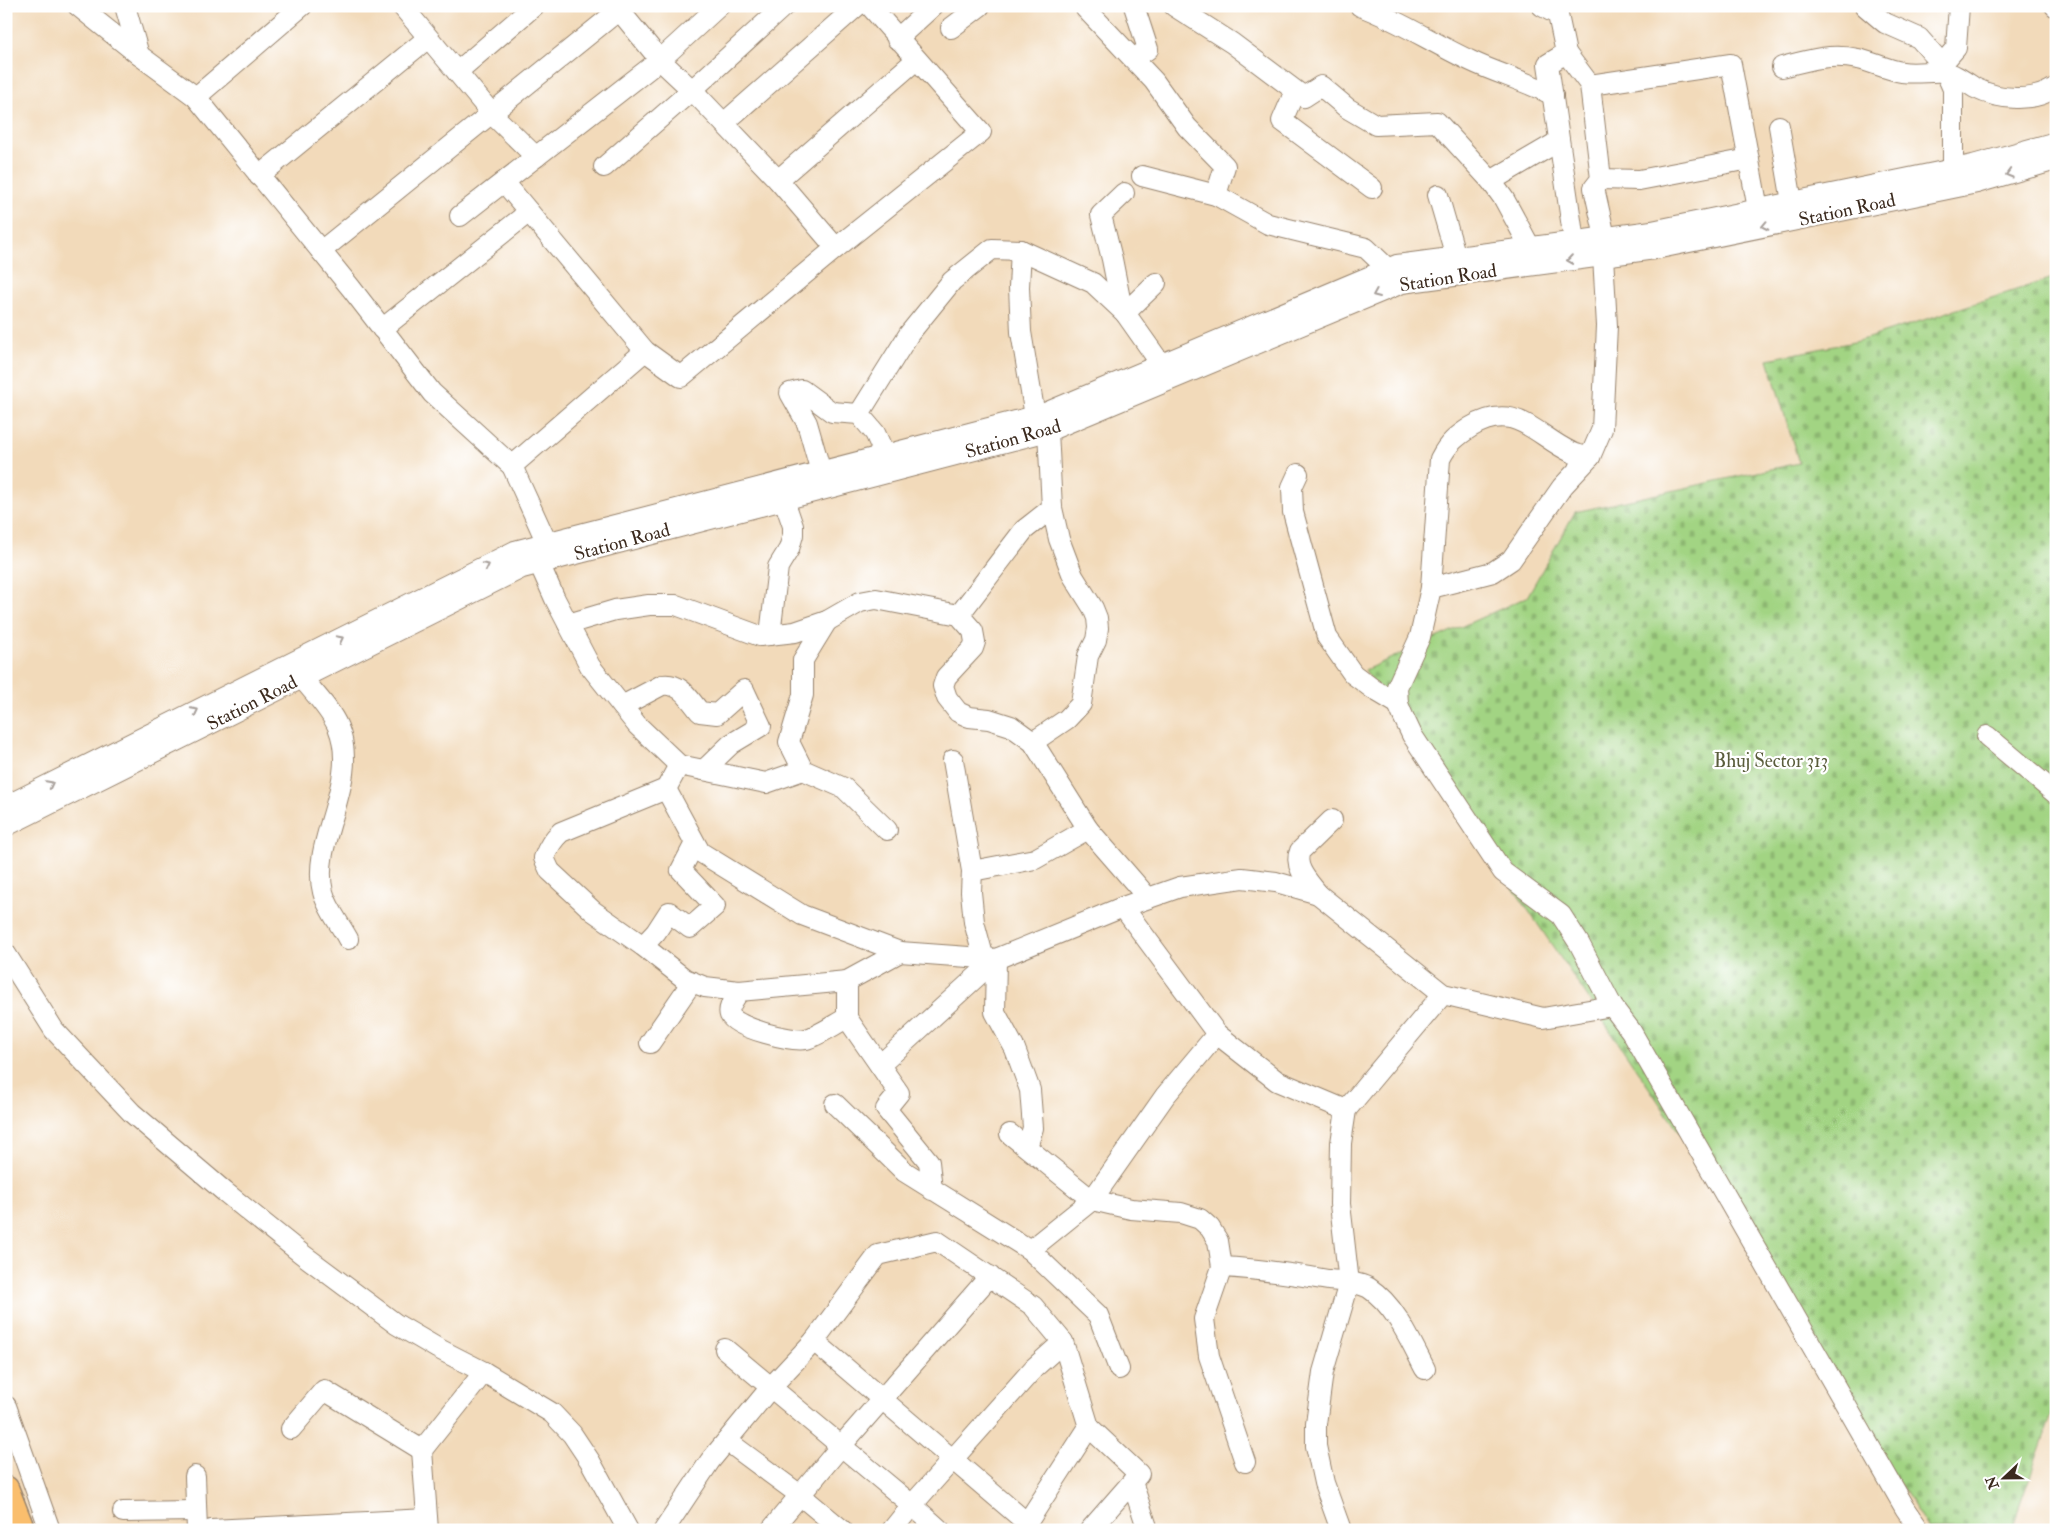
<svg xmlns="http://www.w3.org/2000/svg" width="2062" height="1536" viewBox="0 0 2062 1536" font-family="'IM FELL Double Pica',serif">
  <defs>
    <pattern id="cemetery-stones" width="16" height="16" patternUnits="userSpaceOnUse" patternTransform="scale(1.25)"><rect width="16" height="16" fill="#a2d483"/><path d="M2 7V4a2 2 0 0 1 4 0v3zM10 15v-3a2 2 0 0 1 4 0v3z" fill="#8cb671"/></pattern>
  </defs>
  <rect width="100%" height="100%" fill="#fff"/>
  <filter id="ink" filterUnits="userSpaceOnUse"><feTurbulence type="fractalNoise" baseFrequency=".02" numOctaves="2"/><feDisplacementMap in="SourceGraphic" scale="10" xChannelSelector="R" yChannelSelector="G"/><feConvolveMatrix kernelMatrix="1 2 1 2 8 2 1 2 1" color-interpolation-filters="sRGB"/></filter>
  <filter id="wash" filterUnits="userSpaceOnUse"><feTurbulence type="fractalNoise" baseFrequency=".0096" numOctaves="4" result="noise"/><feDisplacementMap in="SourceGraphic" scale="20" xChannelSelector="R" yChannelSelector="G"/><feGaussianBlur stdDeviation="1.12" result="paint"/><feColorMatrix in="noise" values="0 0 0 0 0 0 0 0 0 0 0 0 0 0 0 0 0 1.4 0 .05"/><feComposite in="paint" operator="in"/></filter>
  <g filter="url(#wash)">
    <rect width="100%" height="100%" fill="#f2daba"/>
    <path fill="url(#cemetery-stones)" stroke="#6e7f50" d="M2056,277V1403L2011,1530H1928L1732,1210L1365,670L1527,597L1575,512L1799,463L1768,359L1859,341Z"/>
  </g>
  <g filter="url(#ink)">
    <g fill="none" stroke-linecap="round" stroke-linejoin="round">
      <defs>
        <g id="minor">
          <path d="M78,6L139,55L196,97L351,288L432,393L512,466L547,543"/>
          <path d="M125,6L139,55"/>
          <path d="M402,6L492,114L536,157"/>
          <path d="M1085,6L1086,9L1154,81L1187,127L1225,166L1216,195"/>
          <path d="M1174,6L1232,43L1304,97L1321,86L1347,108L1376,125L1437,122L1491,181L1504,199L1530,247"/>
          <path d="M1360,6C1401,21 1432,43 1471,61C1498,74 1526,81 1553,95"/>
          <path d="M1542,6L1558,15L1566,53L1548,64L1574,241"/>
          <path d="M1865,6L1885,23L1919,38L1942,64L1953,89V170"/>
          <path d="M2055,6L2056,7"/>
          <path d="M619,10L660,60L692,90L778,180L836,248"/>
          <path d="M951,28L980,6"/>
          <path d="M897,39L933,6"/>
          <path d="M1566,53L1590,85L1601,179L1594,188L1605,237"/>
          <path d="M1134,59L1148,49L1134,6"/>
          <path d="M1942,64L1956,48L1959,6"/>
          <path d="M1782,67C1808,60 1831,53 1858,59C1873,62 1887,70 1902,72C1916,74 1930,71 1944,72C1954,73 1967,83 1975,88C1999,100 2033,103 2056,87"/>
          <path d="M457,72L534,6"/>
          <path d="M1590,85L1731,64L1758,209"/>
          <path d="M1295,91L1282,121L1372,188"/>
          <path d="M196,97L302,6"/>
          <path d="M724,123L857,6"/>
          <path d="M1779,126L1792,202"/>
          <path d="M604,167L692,90L784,6"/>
          <path d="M259,176L428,38"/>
          <path d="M1142,176L1216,195L1268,224L1366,248L1388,269"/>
          <path d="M1601,179L1639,180L1749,159"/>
          <path d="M778,180L916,60"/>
          <path d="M1491,181L1559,141"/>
          <path d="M504,182L645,351L681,377L836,248L981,132L870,6"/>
          <path d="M1438,195L1456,257"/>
          <path d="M460,216L660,60L719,6"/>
          <path d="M1021,250L1019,287L1021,332L1035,416"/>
          <path d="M321,251L624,6"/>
          <path d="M1603,256L1607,326L1602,429L1590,457L1562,487L1511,560L1493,572L1431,588L1420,637L1397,687L1398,704L1403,716L1412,735L1503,872L1561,915L1579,943L1612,1006L1631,1031L1905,1508L1920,1530"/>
          <path d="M1122,309L1112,259L1101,215L1124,193"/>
          <path d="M1125,313L1156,283"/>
          <path d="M382,329L529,212"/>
          <path d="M859,414L909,334L952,281L992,249L1021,250L1093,283L1125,313L1161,364"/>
          <path d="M512,466L645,351"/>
          <path d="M821,472L807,423L790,393L802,390L832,412L859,414L875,433L885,455"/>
          <path d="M1298,474L1292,487L1293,512L1327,637L1353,674L1373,689L1398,704"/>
          <path d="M539,563L555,599L590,666L637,725L679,765L766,783L803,770"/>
          <path d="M1431,588L1440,459C1448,443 1457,436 1471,427C1515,400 1535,435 1571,452C1577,455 1583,456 1590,457"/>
          <path d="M959,615L1024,530L1052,508"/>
          <path d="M827,621L803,660V695L789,742L803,770L844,788L887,830"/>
          <path d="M568,624L615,610L649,605H676L760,636L795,632L827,621L860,602L876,599L959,615L973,631L975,642L973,648L946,677L943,686L947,698L958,712L969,717L989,719L1011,726L1033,742L1088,829L1148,898"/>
          <path d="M770,635L778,567L789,549L793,535V526L784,500"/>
          <path d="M302,678C314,693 330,709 338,727C361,782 310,841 323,892C327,908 340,924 348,939"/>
          <path d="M622,706L662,685C681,682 689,699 700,712L717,714L744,690L761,726L731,744L704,770"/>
          <path d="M1987,736L2056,794"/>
          <path d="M1033,742L1067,719L1081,704L1088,656L1096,640L1098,628L1097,618L1093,608L1073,576L1059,539L1052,508L1048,431"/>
          <path d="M953,760L972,871L971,892L974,922L984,959"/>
          <path d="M679,765L666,789L561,832C552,840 548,847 544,858L550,871L593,911L643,946L685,979L705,987L739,991L847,981L900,952"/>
          <path d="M666,789L700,852L802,915L900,952L996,959L1123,907L1180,887L1242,878L1276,882L1318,894L1443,994L1543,1018L1612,1006"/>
          <path d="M6,806L515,551L1043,414L1397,265L1652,231L1973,165L2056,142"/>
          <path d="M6,826L522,568L1048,431L1402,283L1655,249L1977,183L2056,160"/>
          <path d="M972,871L1035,859L1088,829"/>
          <path d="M1318,894C1309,882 1293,867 1300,851L1332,820"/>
          <path d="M1123,907L1217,1034L1277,1081L1346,1110"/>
          <path d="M643,946L656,932L669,912L690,928L715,906L681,870L694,845"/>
          <path d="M6,954L54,1030L132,1113L225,1192L302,1254L396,1324L437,1348L484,1372L552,1413L572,1434L590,1461L628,1530"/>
          <path d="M996,959L995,1012L1015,1049L1030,1090L1033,1128L1027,1147"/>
          <path d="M847,981V1018L899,1093L886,1109L929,1162L932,1190"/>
          <path d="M739,991C736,997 727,1007 730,1015C736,1028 792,1042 806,1039C818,1036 835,1024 847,1018"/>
          <path d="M650,1043L692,982"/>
          <path d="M880,1065L996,959"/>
          <path d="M835,1104L905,1172L1030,1250L1098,1315L1119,1369"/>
          <path d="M1010,1134L1092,1200L1165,1096L1217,1034"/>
          <path d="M1030,1250L1092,1200L1131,1209L1181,1213L1200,1219L1210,1228L1218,1241L1222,1267L1204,1319L1209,1356L1245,1462"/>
          <path d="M1222,1267C1258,1269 1293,1274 1328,1280C1340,1281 1358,1282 1369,1288C1396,1306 1411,1342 1425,1369"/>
          <path d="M814,1341L1027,1523"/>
          <path d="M725,1349L912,1505L892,1530"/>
          <path d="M6,1406L50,1530"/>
          <path d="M1089,1427L1139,1474L1090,1530"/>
          <path d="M291,1429L324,1390L422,1450"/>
          <path d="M727,1441L800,1495L842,1530"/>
          <path d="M195,1476L197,1530"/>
          <path d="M1132,1482L1148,1530"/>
          <path d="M123,1512L196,1511"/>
          <path d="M211,1530L427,1519"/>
          <path d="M428,1530L422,1450L484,1372"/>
          <path d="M664,1530L710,1461L771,1387L814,1341L878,1255L937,1241L1033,1306L1063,1342L1089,1427L1027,1523V1530"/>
          <path d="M771,1530L841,1446L990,1276"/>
          <path d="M940,1530L912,1505L1034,1368L1063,1342"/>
          <path d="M1341,1530L1324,1483L1316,1446V1424L1323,1372L1349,1283L1340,1204L1341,1143L1346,1110L1443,994"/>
        </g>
        <path id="major" d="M6,1489L22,1530"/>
      </defs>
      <use href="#minor" stroke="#96826c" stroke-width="22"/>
      <use href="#major" stroke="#96826c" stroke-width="28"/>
      <use href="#minor" stroke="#fff" stroke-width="20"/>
      <use href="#major" stroke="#fabe6d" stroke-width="25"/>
    </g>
    <defs><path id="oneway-chevron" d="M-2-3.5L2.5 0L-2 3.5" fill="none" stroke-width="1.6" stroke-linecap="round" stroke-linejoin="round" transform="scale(1.25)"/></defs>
    <g stroke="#a79f9a">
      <use href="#oneway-chevron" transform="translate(2009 174) rotate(164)"/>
      <use href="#oneway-chevron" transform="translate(1765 226) rotate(168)"/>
      <use href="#oneway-chevron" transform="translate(1570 260) rotate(172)"/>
      <use href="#oneway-chevron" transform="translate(1376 294) rotate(157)"/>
      <use href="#oneway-chevron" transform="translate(486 566) rotate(-27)"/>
      <use href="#oneway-chevron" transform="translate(340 639) rotate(-27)"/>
      <use href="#oneway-chevron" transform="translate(195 711) rotate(-27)"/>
      <use href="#oneway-chevron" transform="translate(50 784) rotate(-27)"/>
    </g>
  </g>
  <g text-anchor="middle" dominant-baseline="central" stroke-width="4.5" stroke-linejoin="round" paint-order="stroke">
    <g font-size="19" fill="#3b2a1e" stroke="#fff">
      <text transform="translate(1847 210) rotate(-12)">Station Road</text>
      <text transform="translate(1448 278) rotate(-9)">Station Road</text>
      <text transform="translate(1013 439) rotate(-16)">Station Road</text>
      <text transform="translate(622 542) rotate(-15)">Station Road</text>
      <text transform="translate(252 703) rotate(-27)">Station Road</text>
    </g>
    <g font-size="19" fill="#5a5d3c" stroke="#fff">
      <text x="1771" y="761">Bhuj Sector 313</text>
    </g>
  </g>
  <rect width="2062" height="1536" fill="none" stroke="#fff" stroke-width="25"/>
  <g transform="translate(2004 1478) rotate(248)" stroke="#ffffff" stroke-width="4" paint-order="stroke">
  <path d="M0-4L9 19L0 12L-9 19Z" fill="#3b2a1e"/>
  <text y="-8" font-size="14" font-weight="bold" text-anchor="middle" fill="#3b2a1e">N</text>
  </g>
</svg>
